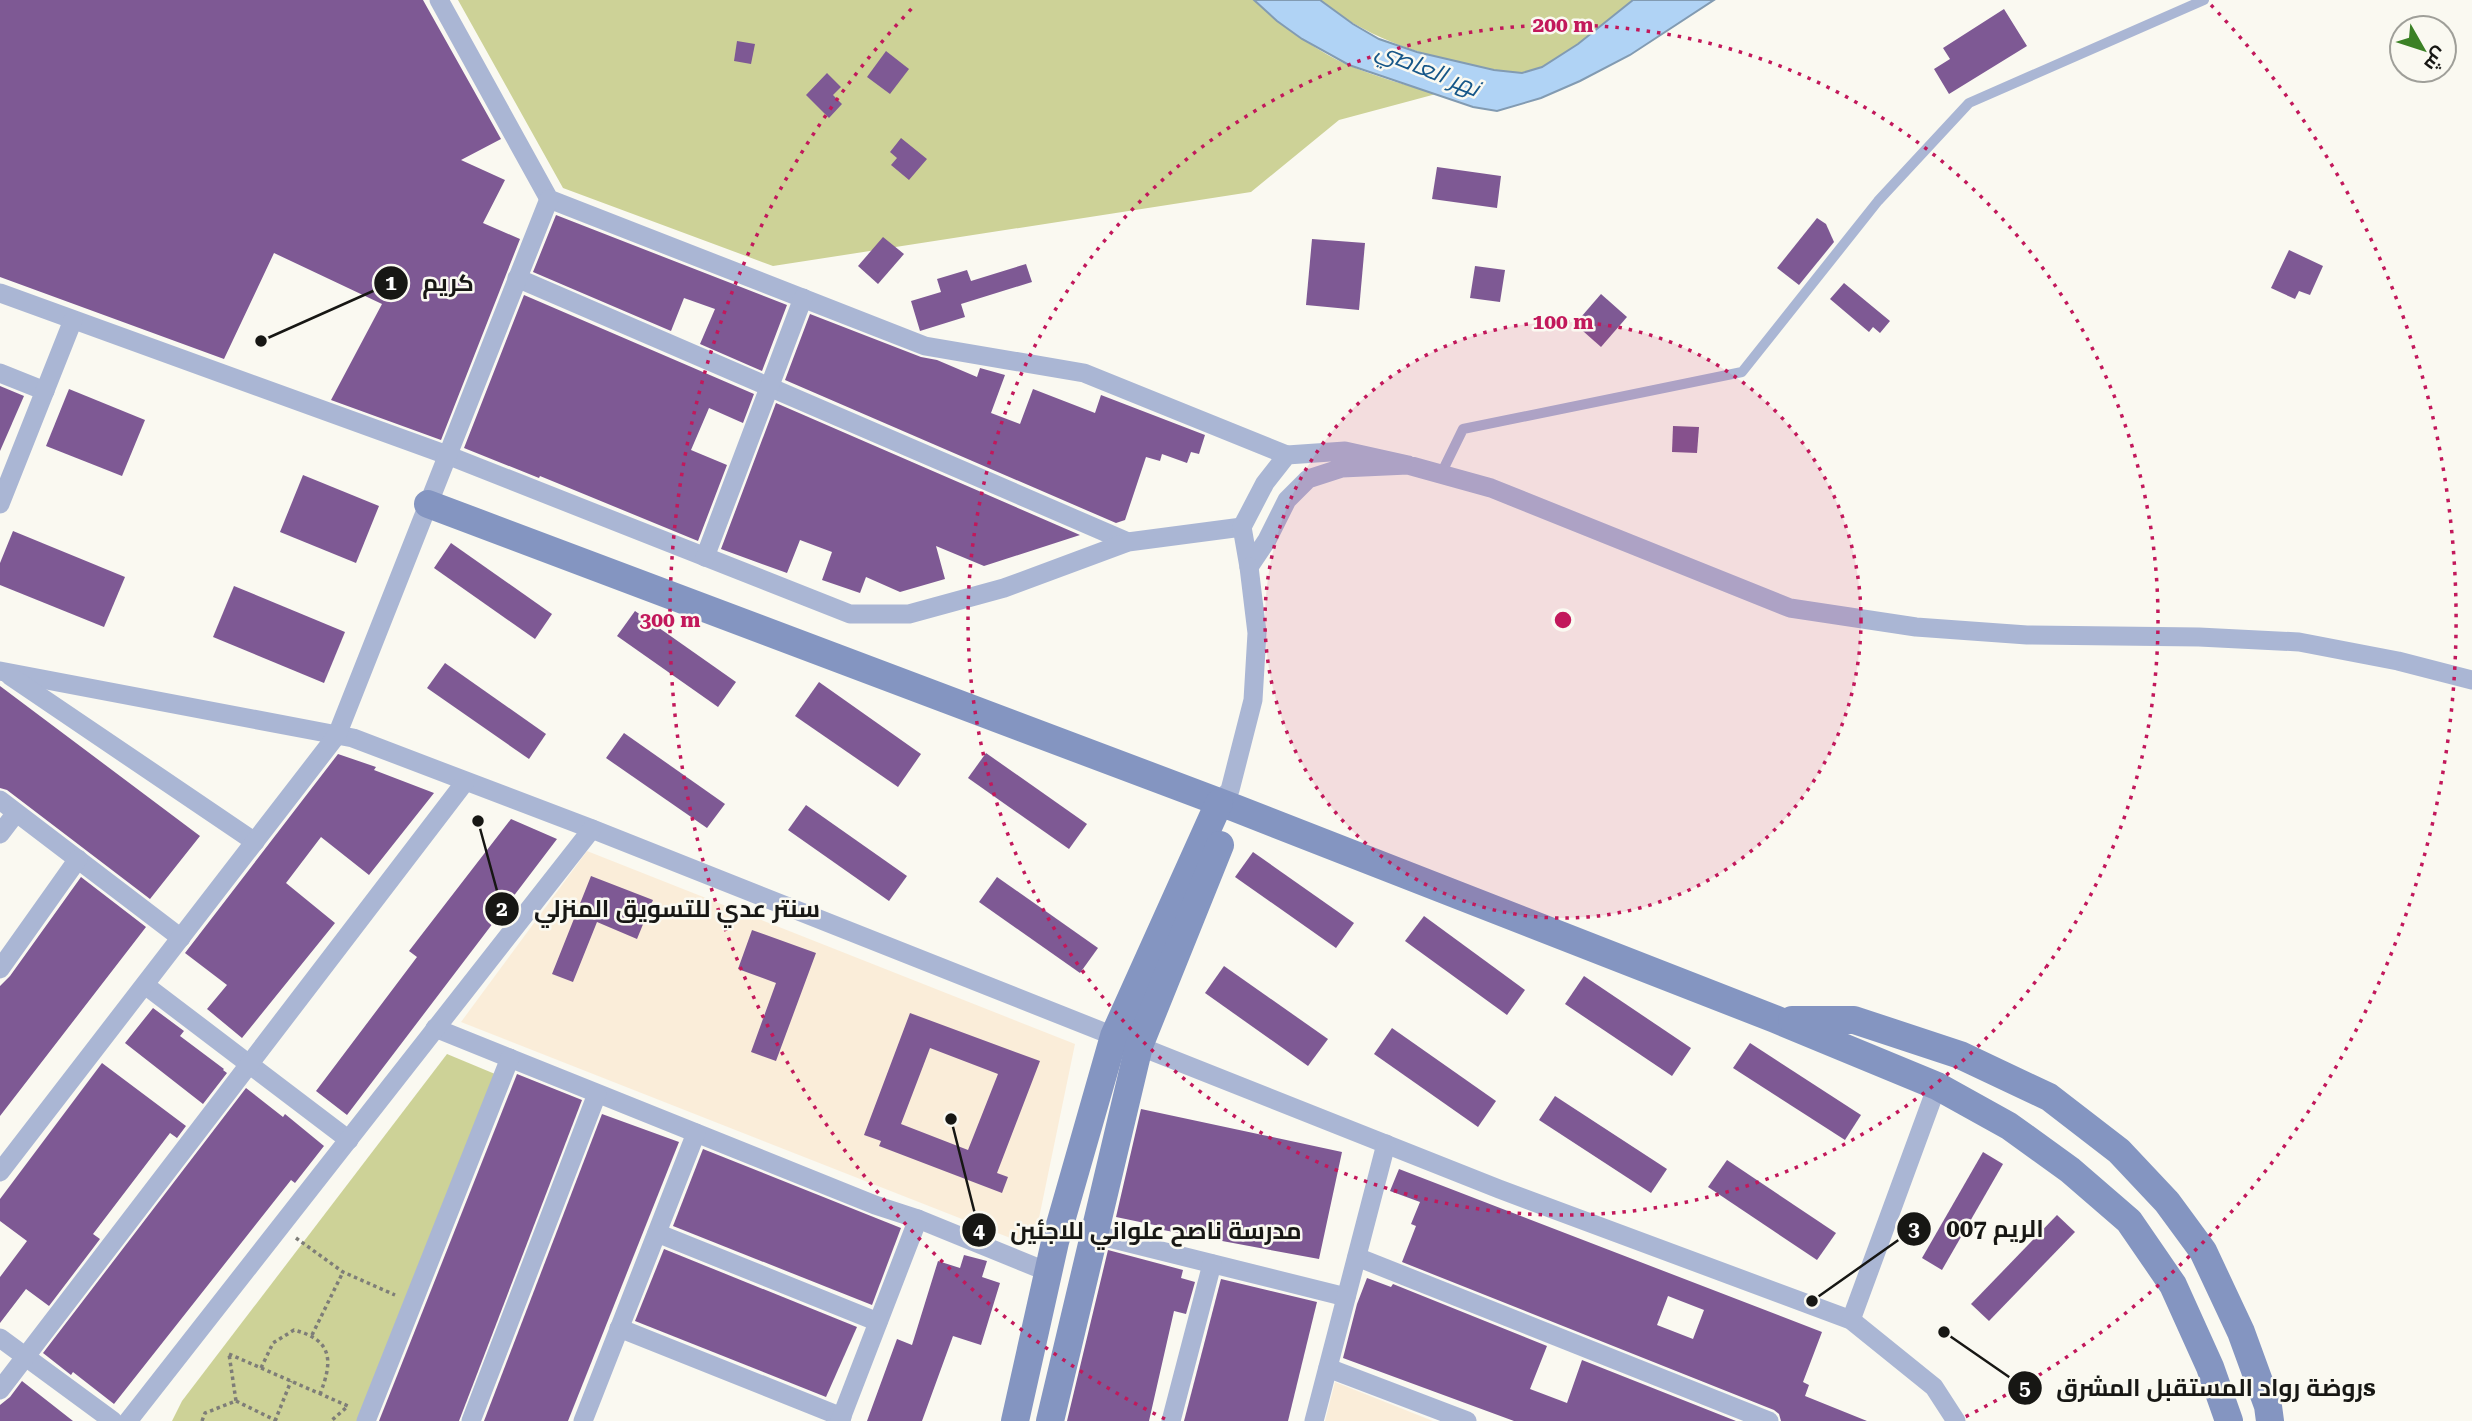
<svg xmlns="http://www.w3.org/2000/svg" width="2472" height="1421" viewBox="0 0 2472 1421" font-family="'Roboto Serif',Cairo,serif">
  <rect width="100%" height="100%" fill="#faf9f1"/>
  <g fill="#faedd9">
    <path d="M587,851L1075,1044L1033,1247L461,1022Z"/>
    <path d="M1335,1382L1433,1421H1325Z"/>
  </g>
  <g fill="#cdd297">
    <path d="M458,0H1254C1283,26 1313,49 1348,65C1376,77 1407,85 1436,94L1339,120L1251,192L773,266L563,188Z"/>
    <path d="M1320,0H1633C1607,22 1557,68 1523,72C1506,75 1486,69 1470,65C1414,53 1364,36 1320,0Z"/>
    <path d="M447,1054L495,1074L357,1421H172L182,1401Z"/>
  </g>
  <path fill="#b0d3f5" stroke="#829bb2" stroke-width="2" d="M1254,0H1320L1353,24L1379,39L1417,52L1494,70L1522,73L1542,67L1578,44L1633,0H1714L1630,55L1580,81L1541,98L1497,111L1473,107L1349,65L1302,39L1277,21Z"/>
  <g fill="#7e5994" fill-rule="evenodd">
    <path d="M0,0H423L501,139L461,160L505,180L483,223L520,239L441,440L331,400L382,304L274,253L224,359L0,277Z"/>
    <path d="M2004,9L2027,46L1949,94L1934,69L1950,59L1943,48Z"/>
    <path d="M737,41L755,44L751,64L734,61Z"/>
    <path d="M886,51L909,69L890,94L867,77Z"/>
    <path d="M827,73L841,87L833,95L842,104L829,118L806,95Z"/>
    <path d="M901,138L927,159L909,180L891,165L897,158L890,152Z"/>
    <path d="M1437,167L1501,176L1497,208L1432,199Z"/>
    <path d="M556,215L787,305L762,371L700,344L715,309L684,298L671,331L533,272Z"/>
    <path d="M1817,218L1826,224L1834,242L1799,285L1777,268Z"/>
    <path d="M883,237L904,254L878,284L858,266Z"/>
    <path d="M1312,239L1365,243L1359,310L1306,305Z"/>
    <path d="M2289,250L2323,266L2310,295L2299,291L2295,299L2271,288Z"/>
    <path d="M1026,264L1032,282L961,304L965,317L920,331L911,301L941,292L937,279L967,270L971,281Z"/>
    <path d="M1475,266L1505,270L1500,302L1470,298Z"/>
    <path d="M1844,283L1890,321L1880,333L1873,327L1869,332L1830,299Z"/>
    <path d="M1601,294L1627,317L1601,347L1575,324Z"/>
    <path d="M524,295L754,394L743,423L709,408L691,450L727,465L698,541L540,476L539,478L464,448Z"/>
    <path d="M810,314L921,357L937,360L977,377L980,368L1005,375L991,413L1020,424L1033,389L1095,413L1101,395L1205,435L1199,454L1191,452L1187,463L1162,454L1160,461L1146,457L1125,520L1116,523L785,380Z"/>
    <path d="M0,386L24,396L0,451Z"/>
    <path d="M69,389L145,420L122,476L46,446Z"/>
    <path d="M776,403L1080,535L984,566L936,546L945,579L900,592L866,577L860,593L822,580L832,552L800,540L787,573L721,549Z"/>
    <path d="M1673,426L1699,427L1697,453L1672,452Z"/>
    <path d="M303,475L379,506L356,563L280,532Z"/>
    <path d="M13,531L125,577L104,627L0,585V563Z"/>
    <path d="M451,543L552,614L535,639L434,568Z"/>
    <path d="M234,586L345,632L324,683L213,637Z"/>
    <path d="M635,611L736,682L718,707L617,636Z"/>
    <path d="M445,663L546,734L529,759L427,688Z"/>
    <path d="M819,682L921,754L898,787L795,716Z"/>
    <path d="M0,686L200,836L150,899L7,790L0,788Z"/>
    <path d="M624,733L725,804L707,828L606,758Z"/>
    <path d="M986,753L1087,824L1069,849L968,778Z"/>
    <path d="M338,754L376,767L374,770L434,793L369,875L321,837L286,883L335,923L242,1038L207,1009L227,985L185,953Z"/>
    <path d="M806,805L907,876L889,901L788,830Z"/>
    <path d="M511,819L557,839L347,1115L316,1091L417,957L409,951Z"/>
    <path d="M1253,852L1354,923L1336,948L1235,877Z"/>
    <path d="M591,876L653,900L637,939L597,922L573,982L552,974Z"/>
    <path d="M81,877L146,927L0,1116V986L10,976Z"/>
    <path d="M997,877L1098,948L1080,973L979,902Z"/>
    <path d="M1424,916L1525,990L1507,1015L1405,941Z"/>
    <path d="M752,930L816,953L776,1061L751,1052L776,983L738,969Z"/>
    <path d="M1224,966L1328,1039L1308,1066L1205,993Z"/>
    <path d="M1584,976L1691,1048L1672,1076L1565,1004Z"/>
    <path d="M153,1008L184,1031L180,1036L224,1069L223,1070L227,1073L203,1104L125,1043Z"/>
    <path d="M910,1013L1040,1061L997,1173L1008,1177L1002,1193L879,1146L881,1141L864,1135ZM930,1048L998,1074L968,1150L901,1124Z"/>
    <path d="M1392,1028L1496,1101L1478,1127L1374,1054Z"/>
    <path d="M1750,1043L1861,1115L1845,1140L1733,1068Z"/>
    <path d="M102,1063L186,1126L177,1138L170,1133L93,1234L100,1239L49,1306L26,1289L0,1323V1277L27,1241L0,1221V1199Z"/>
    <path d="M517,1074L582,1100L459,1421H379Z"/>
    <path d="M246,1088L283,1117L285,1114L324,1146L295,1183L291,1180L114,1404L73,1372L71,1375L43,1353Z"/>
    <path d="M1555,1096L1667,1169L1651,1193L1539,1120Z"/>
    <path d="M1141,1109L1342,1152L1319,1259L1163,1230L1164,1227L1116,1217Z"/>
    <path d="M602,1114L679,1142L568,1421H484Z"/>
    <path d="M703,1149L901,1228L872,1305L673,1226Z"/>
    <path d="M1983,1152L2003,1164L1942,1270L1922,1258Z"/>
    <path d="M1727,1160L1836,1233L1817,1260L1708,1187Z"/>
    <path d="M1399,1169L1822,1332L1803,1382L1809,1385L1805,1396L1867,1421H1781L1779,1414L1774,1410L1402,1262L1416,1226L1411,1224L1420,1202L1390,1191ZM1668,1296L1704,1310L1693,1339L1657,1325Z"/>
    <path d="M2057,1215L2075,1232L1989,1321L1971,1304Z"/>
    <path d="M664,1249L857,1327L826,1397L635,1321Z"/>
    <path d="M1108,1250L1183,1270L1181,1278L1195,1282L1186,1314L1174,1311L1149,1421H1067Z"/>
    <path d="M964,1255L987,1261L982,1277L1000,1283L981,1345L953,1336L922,1421H867L897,1339L912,1345L938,1261L960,1268Z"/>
    <path d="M1367,1278L1391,1287L1393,1284L1547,1346L1530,1389L1567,1403L1582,1360L1736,1421H1514L1343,1358L1357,1304Z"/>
    <path d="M1221,1279L1317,1302L1288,1421H1184Z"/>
    <path d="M22,1381L73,1421H0V1405L10,1397Z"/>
  </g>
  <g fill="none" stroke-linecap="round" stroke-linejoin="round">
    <g stroke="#7e7d78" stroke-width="3.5" stroke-dasharray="3.5 3.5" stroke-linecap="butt">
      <path d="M296,1238L343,1272L395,1295"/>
      <path d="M312,1335L343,1272"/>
      <path d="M229,1354L348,1406L331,1421"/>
      <path d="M261,1368L273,1343L294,1330C333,1340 333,1361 320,1394"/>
      <path d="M236,1401L277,1421"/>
      <path d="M202,1421L205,1413L236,1401L229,1354"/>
      <path d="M275,1421L291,1381"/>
    </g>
    <path stroke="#aab6d4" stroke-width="10" d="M1441,474L1463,429L1742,372L1878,201L1969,103L2204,0"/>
    <g stroke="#aab6d4" stroke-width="19">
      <path d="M439,0L549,199L925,346L1084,373L1287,455"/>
      <path d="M517,278L1128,542"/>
      <path d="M0,293L447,455L850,614H909L1004,588L1128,542L1242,527"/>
      <path d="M0,373L45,391"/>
      <path d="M1408,465L1342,468L1308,479L1287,500L1267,540L1249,567L1242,527L1265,483L1287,455L1345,451L1408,465L1491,488L1790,608L1916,627L2027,635L2199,637L2299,642L2398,661L2472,680"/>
      <path d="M0,504L73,320"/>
      <path d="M705,557L803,298"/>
      <path d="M0,671L353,738L592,829L1499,1189L1851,1320L1934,1387L1956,1421"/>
      <path d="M10,676L255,842"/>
      <path d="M0,800L181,938"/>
      <path d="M1219,803L1230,790L1253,700L1257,633L1249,567"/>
      <path d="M0,834L16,813"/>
      <path d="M0,969L78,859"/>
      <path d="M145,985L349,1140"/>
      <path d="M435,1028L875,1205L918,1219L1048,1272"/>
      <path d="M0,1172L337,735L549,199"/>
      <path d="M657,1233L878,1322"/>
      <path d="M1093,1234L1346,1297"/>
      <path d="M1357,1257L1769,1421"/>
      <path d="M1851,1320L1937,1086"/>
      <path d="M619,1328L842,1417"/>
      <path d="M0,1338L113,1421"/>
      <path d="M1328,1368L1467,1421"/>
      <path d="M0,1390L465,782"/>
      <path d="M128,1421L592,829"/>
      <path d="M366,1421L510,1058"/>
      <path d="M471,1421L597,1094"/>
      <path d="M583,1421L696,1133"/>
      <path d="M840,1421L918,1219"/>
      <path d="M1171,1421L1212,1264"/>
      <path d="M1314,1421L1386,1144"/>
    </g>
    <g stroke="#8495c1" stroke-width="28">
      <path d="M428,504L1235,808L1775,1019L1937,1086L2009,1126L2070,1170L2129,1221L2173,1285L2210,1367L2229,1421"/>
      <path d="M1792,1020H1854L1960,1055L2049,1097L2119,1151L2167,1202L2203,1251L2241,1332L2268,1406L2270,1421"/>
      <path d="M1015,1421L1055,1242L1114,1036L1219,803"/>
      <path d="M1050,1421L1139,1046L1220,845"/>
    </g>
  </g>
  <circle cx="1563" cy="620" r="298" fill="#c2185b" fill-opacity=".12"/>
  <g fill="none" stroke="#c2185b" stroke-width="3.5" stroke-dasharray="3.5 7">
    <circle cx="1563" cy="620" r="298"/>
    <circle cx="1563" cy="620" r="595"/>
    <path d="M1165 1419A893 893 0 0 1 915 5M2211 5A893 893 0 0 1 1961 1419"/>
  </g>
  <g text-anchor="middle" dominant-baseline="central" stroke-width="5" stroke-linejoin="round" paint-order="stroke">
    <g font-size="24" font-style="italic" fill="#155688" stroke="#faf9f1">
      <text transform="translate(1428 69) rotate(22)">نهر العاصي</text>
    </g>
  </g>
  <circle cx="1563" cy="620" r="10" fill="#c2185b" stroke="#faf9f1" stroke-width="3.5"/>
  <g font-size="21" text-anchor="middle" font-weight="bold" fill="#c2185b" stroke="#faf9f1" stroke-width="5" stroke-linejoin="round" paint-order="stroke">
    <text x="1563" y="32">200 m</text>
    <text x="1563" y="329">100 m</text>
    <text x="670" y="627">300 m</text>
  </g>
  <path fill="none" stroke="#171714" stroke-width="2.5" d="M261 341L391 283M478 821L502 909M1812 1301L1914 1229M951 1119L979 1230M1944 1332L2025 1388"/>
  <g fill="#171714" stroke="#faf9f1" stroke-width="2.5">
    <circle cx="261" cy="341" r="7"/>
    <circle cx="478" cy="821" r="7"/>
    <circle cx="1812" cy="1301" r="7"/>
    <circle cx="951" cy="1119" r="7"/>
    <circle cx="1944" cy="1332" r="7"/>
    <circle cx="391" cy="283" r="18"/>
    <circle cx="502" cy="909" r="18"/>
    <circle cx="1914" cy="1229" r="18"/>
    <circle cx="979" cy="1230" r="18"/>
    <circle cx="2025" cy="1388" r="18"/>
  </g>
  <g font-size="21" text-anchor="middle" font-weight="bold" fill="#fff">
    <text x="391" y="290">1</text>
    <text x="502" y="916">2</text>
    <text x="1914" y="1236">3</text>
    <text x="979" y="1238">4</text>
    <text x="2025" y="1395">5</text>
  </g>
  <g font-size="24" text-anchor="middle" font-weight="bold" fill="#171714" stroke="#faf9f1" stroke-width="5" stroke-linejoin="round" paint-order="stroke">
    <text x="448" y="291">كريم</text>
    <text x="677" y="917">سنتر عدي للتسويق المنزلي</text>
    <text x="1995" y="1237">الريم 007</text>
    <text x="1156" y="1239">مدرسة ناصح علواني للاجئين</text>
    <text x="2216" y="1396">روضة رواد المستقبل المشرقs</text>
  </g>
  <g transform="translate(2423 49) rotate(129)"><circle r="33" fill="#faf9f1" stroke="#9f9f99" stroke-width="2"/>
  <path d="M0-5L12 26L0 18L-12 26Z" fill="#3b8126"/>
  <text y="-10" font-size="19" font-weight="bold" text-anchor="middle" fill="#171714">ش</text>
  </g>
</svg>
